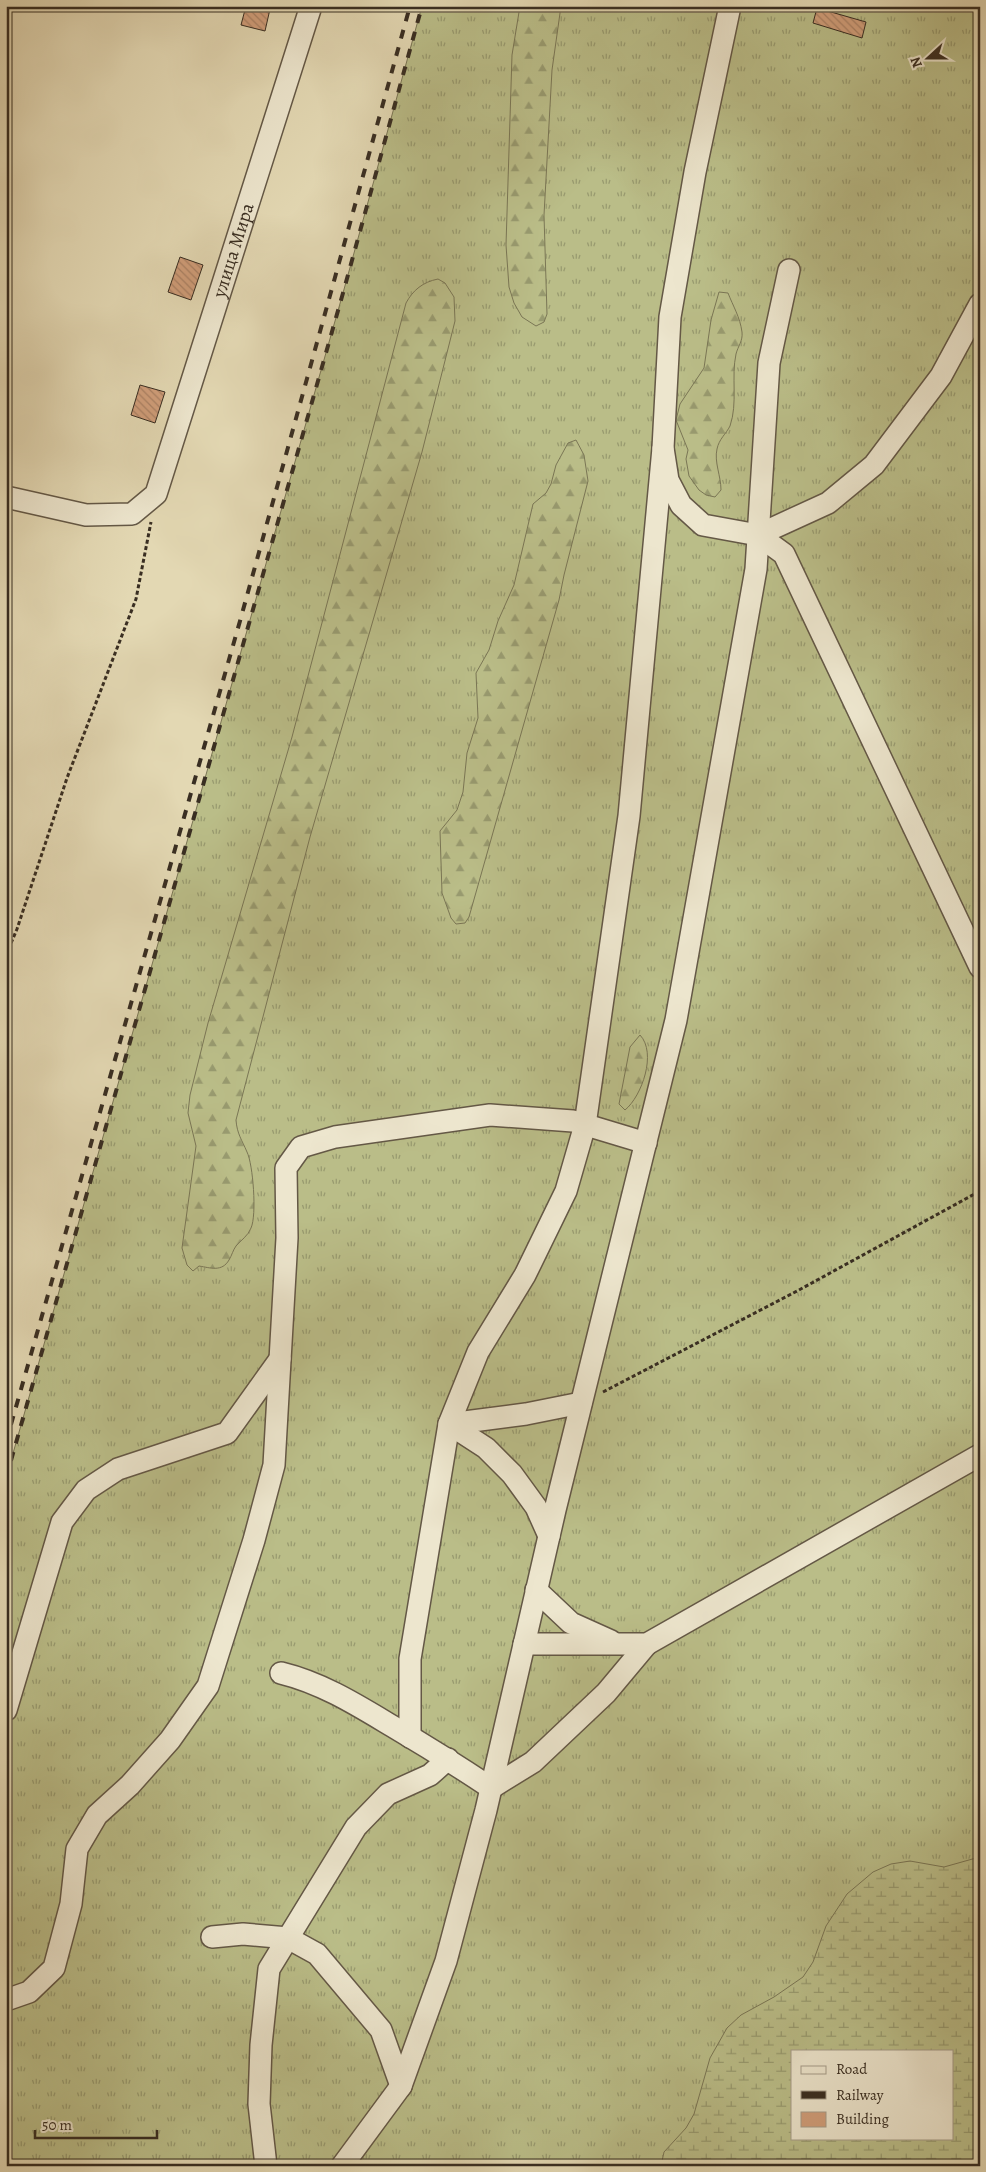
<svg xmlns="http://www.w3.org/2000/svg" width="986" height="2172" viewBox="0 0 986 2172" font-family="Alegreya,serif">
  <defs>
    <pattern id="grass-tufts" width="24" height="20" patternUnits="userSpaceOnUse" patternTransform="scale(1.25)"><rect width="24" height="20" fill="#babd88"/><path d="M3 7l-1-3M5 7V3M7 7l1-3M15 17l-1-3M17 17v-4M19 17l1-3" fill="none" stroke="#989a6f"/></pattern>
    <pattern id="forest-firs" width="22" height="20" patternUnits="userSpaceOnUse" patternTransform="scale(1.25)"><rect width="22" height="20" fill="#babd88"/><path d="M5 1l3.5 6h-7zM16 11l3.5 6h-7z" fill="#989a6f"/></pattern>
    <pattern id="wetland-marsh" width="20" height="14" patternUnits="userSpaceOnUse" patternTransform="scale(1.25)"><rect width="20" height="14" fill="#babd88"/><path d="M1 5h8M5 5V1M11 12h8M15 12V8" fill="none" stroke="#989a6f"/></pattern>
    <pattern id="building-back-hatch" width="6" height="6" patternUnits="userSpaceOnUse" patternTransform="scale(1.25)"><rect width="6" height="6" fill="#d09e7a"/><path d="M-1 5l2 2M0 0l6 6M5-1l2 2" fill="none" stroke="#aa8164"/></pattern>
  </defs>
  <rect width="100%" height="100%" fill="#e3d8b3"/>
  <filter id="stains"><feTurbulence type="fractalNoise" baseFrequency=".004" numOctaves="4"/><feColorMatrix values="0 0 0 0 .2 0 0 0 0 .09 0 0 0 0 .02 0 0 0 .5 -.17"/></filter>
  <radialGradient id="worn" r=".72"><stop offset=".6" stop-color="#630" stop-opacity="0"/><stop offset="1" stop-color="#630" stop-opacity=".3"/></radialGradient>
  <path fill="url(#grass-tufts)" stroke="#7a7655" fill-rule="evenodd" d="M422,6H980V2166H6V1478L343,293ZM792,2051H952V2138H792Z"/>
  <g fill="url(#forest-firs)" stroke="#7a7655">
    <path d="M520,6H561L552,70L544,215L547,314L544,322L536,326L522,317L514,303L509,287L506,245L512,55Z"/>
    <path d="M438,279L445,283L454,297L455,321L422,452L310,837L236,1120C237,1134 242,1140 247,1152C253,1164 257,1215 251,1228C248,1236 241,1240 236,1246C233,1250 232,1255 229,1260C222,1272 211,1268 199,1266L193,1271L187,1265L182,1248L196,1146L188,1113L190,1095L208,1023L292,737L406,303C413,290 423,282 438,279Z"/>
    <path d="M719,292L728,293C733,306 740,317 742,332C743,341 738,346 736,354C731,377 738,403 730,426C726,434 719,439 717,449C714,462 721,476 721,490L715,497L706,495L699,490L689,476L686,459L688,450L676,420L680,404L704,368L711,320Z"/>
    <path d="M576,440L584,455L588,481L564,575L559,600L469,917L465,923L456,924L451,918L442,893L440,831L457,810L463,792L467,753L478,718L476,673L489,650L498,621L514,585L533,504L546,493L551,484L556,465L568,443Z"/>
    <path d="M640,1035C657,1053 642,1096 625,1110L619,1104L630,1047Z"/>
  </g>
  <path fill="url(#wetland-marsh)" stroke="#7a7655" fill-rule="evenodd" d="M976,1858L980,1860V2166H661L664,2152L686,2128L694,2114L710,2058L727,2028L741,2015L774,1997L803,1977L813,1962L826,1926L847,1894L873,1872L891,1864L910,1861L944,1867ZM792,2051H952V2138H792Z"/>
  <g fill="url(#building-back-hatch)" stroke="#392e22">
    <path d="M246,6H259L270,9L265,31L241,25Z"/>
    <path d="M817,8L866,22L862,38L813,23Z"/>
    <path d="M180,257L203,265L191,300L168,292Z"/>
    <path d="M140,385L165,392L155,423L131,415Z"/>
  </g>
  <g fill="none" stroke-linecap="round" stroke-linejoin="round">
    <defs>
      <g id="minor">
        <path d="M730,6L695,172L670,317L663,448L668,480L681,505L703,525L758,535L784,554L980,967"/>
        <path id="s1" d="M6,497L86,515L132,514L156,494L311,6"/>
        <path d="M758,535L828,503L874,465L941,376L980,304"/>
        <path d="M549,1536L536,1507L512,1474L486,1448L449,1424L526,1414L581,1403"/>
        <path d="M536,1590L571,1623L611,1641"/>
        <path d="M524,1644H647L980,1455"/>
        <path d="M281,1673C322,1683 357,1705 392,1726C426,1746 458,1766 491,1788L533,1762L606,1693L647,1644"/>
        <path d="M6,1710L62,1522L86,1490L118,1469L227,1433L280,1359"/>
        <path d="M410,1737V1659L449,1424L478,1352L525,1275L566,1191L585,1125L629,816L663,448"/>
        <path d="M212,1937L243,1934L288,1938L317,1954L381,2030L401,2086"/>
        <path d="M6,2000L29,1992L54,1968L71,1904L77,1849L97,1815L130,1785L170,1740L208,1686L254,1540L274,1465L287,1238L286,1168L301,1147L335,1137L490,1115L573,1121L646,1143"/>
        <path d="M266,2166L259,2104L261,2045L269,1969L356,1827L388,1794L430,1775L448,1759"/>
        <path d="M342,2166L401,2086L446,1961L486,1810L555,1510L676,1020L756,569L769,363L789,270"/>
      </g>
    </defs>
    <use href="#minor" stroke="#645846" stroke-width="24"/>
    <g stroke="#392e22" stroke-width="3" stroke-dasharray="4 2.5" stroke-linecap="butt">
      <path d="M6,955L17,929L67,778L136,599L151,522"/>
      <path d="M603,1392L799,1290L980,1191"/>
    </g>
    <use href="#minor" stroke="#ede6ce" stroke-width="21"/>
    <g stroke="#392e22" stroke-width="4" stroke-dasharray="9 9" stroke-linecap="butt">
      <path d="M6,1442L240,621L410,6"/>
      <path d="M6,1478L343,293L422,6"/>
    </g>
  </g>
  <g text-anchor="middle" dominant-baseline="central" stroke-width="5" stroke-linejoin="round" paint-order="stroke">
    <g font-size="19" fill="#392e22" stroke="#ede6ce">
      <text stroke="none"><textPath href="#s1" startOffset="415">улица Мира</textPath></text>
    </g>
  </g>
  <rect width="986" height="2172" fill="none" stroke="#e3d8b3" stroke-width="25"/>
  <rect x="8" y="8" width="971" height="2157" fill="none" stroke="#392e22" stroke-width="2.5"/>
  <rect x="12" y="12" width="961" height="2147" fill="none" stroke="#392e22"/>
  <rect x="791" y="2050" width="162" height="90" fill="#ede6ce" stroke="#a59c89"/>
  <rect x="801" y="2066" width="25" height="8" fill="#ede6ce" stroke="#a59c89"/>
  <text x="836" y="2074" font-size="15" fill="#392e22">Road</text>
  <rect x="801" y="2091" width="25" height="8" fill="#392e22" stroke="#a59c89"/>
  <text x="836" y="2100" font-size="15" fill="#392e22">Railway</text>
  <rect x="801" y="2112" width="25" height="15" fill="#d09e7a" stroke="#a59c89"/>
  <text x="836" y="2124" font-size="15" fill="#392e22">Building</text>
  <g transform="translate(928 58) rotate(249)" stroke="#ede6ce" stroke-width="4" paint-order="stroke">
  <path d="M0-4L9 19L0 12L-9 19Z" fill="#392e22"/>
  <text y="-8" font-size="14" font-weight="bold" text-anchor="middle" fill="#392e22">N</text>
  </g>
  <path d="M35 2130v8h122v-8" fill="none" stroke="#392e22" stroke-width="2.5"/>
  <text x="42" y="2130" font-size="15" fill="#392e22" stroke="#ede6ce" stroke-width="4" paint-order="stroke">50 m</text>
  <rect width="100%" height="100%" filter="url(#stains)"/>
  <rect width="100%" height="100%" fill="url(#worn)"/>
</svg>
